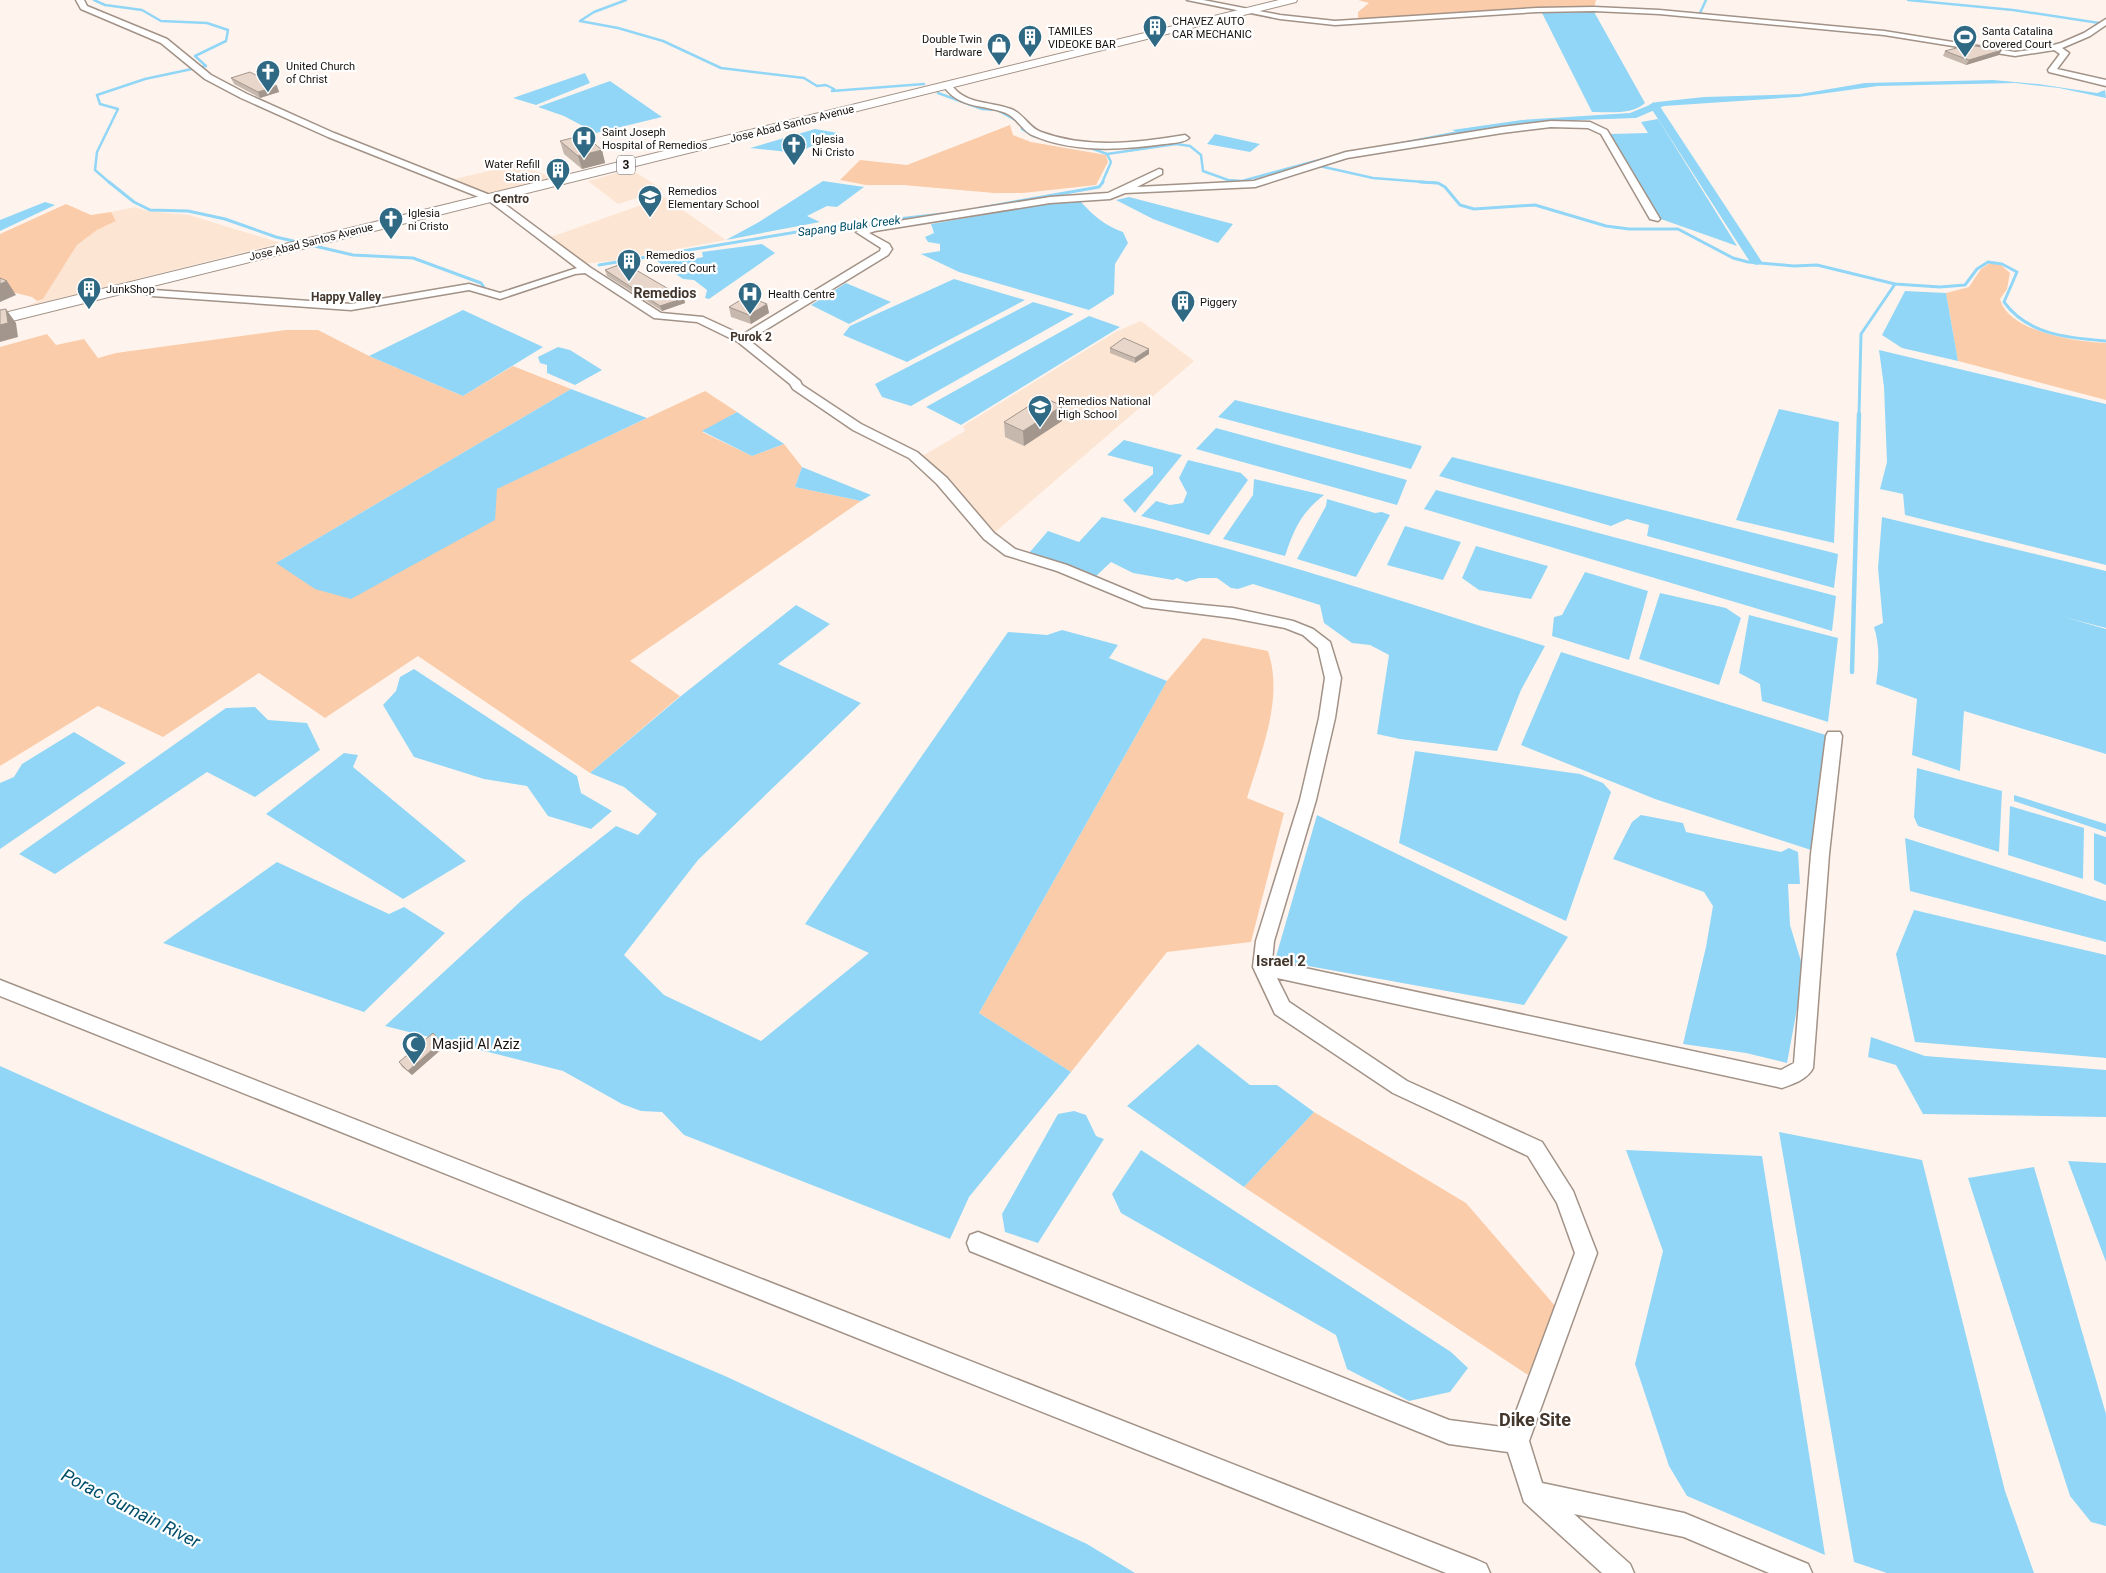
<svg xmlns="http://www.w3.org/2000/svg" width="2106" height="1573" viewBox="0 0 2106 1573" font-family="Roboto,sans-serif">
  <rect width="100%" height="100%" fill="#fff4ed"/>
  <g fill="#fde5d3">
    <path d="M518,164L554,178L487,195L450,180Z"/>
    <path d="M631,169L663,190L618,204L588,181Z"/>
    <path d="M664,197L726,240L618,260L583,264L548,238Z"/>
    <path d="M135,207L147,211L189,215L281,243L25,307L43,299L77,245L97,230L116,221L111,212Z"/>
    <path d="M1141,321L1194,361L992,535L919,458L965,431L963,426L1117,331Z"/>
  </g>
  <g fill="#fbcca9">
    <path d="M1358,0H1596L1594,8L1358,22V12L1369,3Z"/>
    <path d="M1010,125L1013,135L1031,142L1106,155L1108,162L1096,185L1023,193H994L903,185H866L840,180L860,160L907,165Z"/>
    <path d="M66,204L91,215L111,212L116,221L97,230L77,245L43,299L37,301L32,297L0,289V234Z"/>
    <path d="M1990,263L2001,265L2010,273L2007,289L2000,299C2008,332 2077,342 2106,343V400L1958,361L1946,293L1969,287L1981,269Z"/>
    <path d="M286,330H318L369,356L463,396L513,366L571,389L276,563L496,489L705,391L737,412L702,432L752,456L784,444L802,467L795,487L861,501L630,661L680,696L590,773L418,656L325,718L259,673L163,737L98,706L0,766V347L47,334L56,345L84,339L98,358L116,353Z"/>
    <path d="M1203,638L1268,651C1284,699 1261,752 1247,798L1284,813L1251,942L1167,952L1071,1072L979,1013L1167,681Z"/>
    <path d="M1314,1112L1466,1203L1556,1307L1528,1375L1244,1187Z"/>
  </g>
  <g fill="#91d6f6">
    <path d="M1593,10L1645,103C1632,115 1609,112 1592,112L1541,11Z"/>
    <path d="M585,73L590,83L536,105L513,98Z"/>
    <path d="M1993,80L2038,84L2097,93L2105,90L2106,98L2059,88L2015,83L1878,86L1798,97L1664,106L1636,118L1580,120L1462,134L1452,130L1522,120L1630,113L1657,102L1704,97L1800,94L1865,83Z"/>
    <path d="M610,81L662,117L596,133L564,116L538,107Z"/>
    <path d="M1658,119L1737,246L1658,218L1609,134L1648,133L1641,122Z"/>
    <path d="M815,129L838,133L798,153L750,148Z"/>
    <path d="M1215,134L1260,144L1250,152L1207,144Z"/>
    <path d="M823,181L864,187L837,207L827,206L807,216L820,222L726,240L759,222Z"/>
    <path d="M1129,197L1233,224L1218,243L1153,219L1116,200Z"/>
    <path d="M1063,201H1080C1093,215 1105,226 1123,232L1128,243L1115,264L1114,294L1089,310L959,272L921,254L940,251V244L928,242L925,237L934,233L931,224Z"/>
    <path d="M45,202L55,205L0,231V220Z"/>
    <path d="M762,244L775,253L709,299L705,298L707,290L694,280L683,279L657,261L683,257L689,260L703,257L702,252Z"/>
    <path d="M954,279L1025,300L907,362L843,335L850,326Z"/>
    <path d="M846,283L891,302L849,324L811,305Z"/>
    <path d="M1905,291L1946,293L1958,361L1902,348L1882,335Z"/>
    <path d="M1033,302L1074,314L911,406L882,397L875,384Z"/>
    <path d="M463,310L543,347L463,396L369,356Z"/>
    <path d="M1089,316L1120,327L961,425L926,407Z"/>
    <path d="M558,347L570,350L602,370L575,385L547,373V365L540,363L538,357Z"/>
    <path d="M1879,350L2106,404V565L1905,515L1903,494L1880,489L1887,462L1884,387Z"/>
    <path d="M571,389L647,418L497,489L495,520L351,599L315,589L276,563Z"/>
    <path d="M1235,400L1422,446L1411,469L1218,417Z"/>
    <path d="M1779,409L1839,422L1834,543L1736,520Z"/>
    <path d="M737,412L784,444L752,456L702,431Z"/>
    <path d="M1216,428L1407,480L1397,505L1196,449Z"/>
    <path d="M1124,440L1182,455L1135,513L1123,500L1153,474V467L1107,455Z"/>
    <path d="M1452,457L1838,554L1834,588L1647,536L1649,525L1627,519L1611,526L1439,476Z"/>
    <path d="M1188,460L1241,473L1248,480L1209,535L1141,516L1156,501L1170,505L1183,503L1187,493L1179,478Z"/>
    <path d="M802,467L871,495L861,501L795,487Z"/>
    <path d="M1254,479L1324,495C1301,513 1294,529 1285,556L1223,539L1253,495Z"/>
    <path d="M1436,490L1836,596L1832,631L1424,509Z"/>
    <path d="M1327,499L1375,513L1382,512L1390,515L1356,577L1297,559L1326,506Z"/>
    <path d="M1102,517C1251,550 1399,601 1545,646L1521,690L1497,751L1400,739L1377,734L1389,655L1370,645L1352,643L1324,623L1320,605L1253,584L1238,589L1231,588L1217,578H1199L1186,582L1177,578L1173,580L1133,573L1111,562L1093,579L1057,562L1029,553L1048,531L1079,542Z"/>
    <path d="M1882,517L2106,571V628L2064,617L2106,629V754L1964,711L1960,771L1912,755L1917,699L1876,684C1879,665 1880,646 1874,627L1883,623L1878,568Z"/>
    <path d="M1405,526L1461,542L1443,580L1387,565Z"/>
    <path d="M1476,546L1548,566L1531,599L1479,590L1462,578Z"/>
    <path d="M1585,572L1648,591L1629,660L1552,636L1554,617L1562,615Z"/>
    <path d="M1660,593L1726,608L1741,618L1719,685L1639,659Z"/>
    <path d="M796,605L830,624L778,664L861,703L698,860L624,955L664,995L761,1041L869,953L805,924L1008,632L1047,635L1062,630L1118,645L1109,658L1167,681L979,1013L1071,1072L969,1197L950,1239L684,1135L662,1112L641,1111L622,1104L563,1071L385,1026L522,900L616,826L638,835L657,814L624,787L590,773L681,696Z"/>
    <path d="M1749,615L1838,638L1828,722L1762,701L1760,684L1739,673Z"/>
    <path d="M1561,652L1829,736L1814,851L1655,799L1521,745Z"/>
    <path d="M414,669L577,776L581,793L612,811L591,829L548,816L527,786L484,779L414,757L383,705L396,691L400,677Z"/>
    <path d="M255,707L268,720L307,723L320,750L255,797L207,772L55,874L19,854L226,708Z"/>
    <path d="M74,732L126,763L0,849V783L14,777L22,764Z"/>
    <path d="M1415,751L1580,774L1603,783L1611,792L1566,921L1399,843Z"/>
    <path d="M344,753L358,755L353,767L466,861L403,899L266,814Z"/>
    <path d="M1917,768L2002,791L1999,852L1918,826L1914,817Z"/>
    <path d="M2014,795L2106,824V832L2014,801Z"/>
    <path d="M2010,806L2084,828L2083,879L2008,855Z"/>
    <path d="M1317,815L1568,937L1524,1005L1275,960Z"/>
    <path d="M1641,815L1683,823L1686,832L1781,852L1789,848L1798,852L1800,884H1788L1790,925L1804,971L1787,1063L1746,1053L1683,1044L1706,947L1713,906L1704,892L1613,859L1632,822Z"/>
    <path d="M2094,833L2106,837V885L2094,880Z"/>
    <path d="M1905,838L2106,901V942L1910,891Z"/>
    <path d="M277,862L389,914L404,907L445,933L364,1012L163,943Z"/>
    <path d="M1914,910L2106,955V1058L1915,1042L1896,954Z"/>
    <path d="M1871,1037L1925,1056L2106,1070V1117L1923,1114L1896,1065L1868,1057Z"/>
    <path d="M1198,1044L1250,1085H1277L1314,1112L1244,1187L1127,1106Z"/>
    <path d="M0,1066L103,1112L725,1376L1087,1544L1135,1573H0Z"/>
    <path d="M1074,1111L1086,1115L1096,1136L1104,1139L1038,1243L1005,1232L1002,1214L1058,1114Z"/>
    <path d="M1779,1132L1922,1160L2005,1491L2034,1573H1887L1854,1562Z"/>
    <path d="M1141,1150L1451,1352L1468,1368L1450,1392L1409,1401L1347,1369L1336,1335L1121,1213L1112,1194Z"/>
    <path d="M1626,1150L1762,1156L1825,1555L1687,1496L1669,1466L1635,1364L1663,1251Z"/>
    <path d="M2068,1161L2106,1163V1262Z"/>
    <path d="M2034,1167L2106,1414V1526L2091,1522L2070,1496L1968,1178Z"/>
  </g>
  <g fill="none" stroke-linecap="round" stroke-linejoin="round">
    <g stroke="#91d6f6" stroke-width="2.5">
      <path d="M94,0L105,5L142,10L161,21L207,23L228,30L226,41L195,56L206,66L145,79L97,95L100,104L118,109L97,152L95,170L110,183"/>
      <path d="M626,0L594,12L580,21L618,28L663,41L721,68L804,78L817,86L826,85L834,89L832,91L924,84"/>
      <path d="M1908,0L2013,10L2106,24"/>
      <path d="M1700,13L1706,0"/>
      <path d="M938,93L982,109L997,110L1021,123L1022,129L1033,136L1045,139"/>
      <path d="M1392,145L1464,131"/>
      <path d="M1085,146L1107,154L1111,162L1102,183"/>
      <path d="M1107,154L1176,144L1190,146L1201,155L1203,171L1228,180L1242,181L1349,152"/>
      <path d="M1315,165L1373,178L1436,183"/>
    </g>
    <g stroke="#91d6f6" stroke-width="3">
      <path d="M109,182L134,202L150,210L188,211L225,219L276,237L353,255L413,258L481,283L487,292"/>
      <path d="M1420,182L1438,183L1445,187L1460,205L1474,209L1535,205L1606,226L1629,229H1678L1733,258L1748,262L1794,266L1817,265L1895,284L1940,287L1965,285L1977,269L1988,262L2002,264L2017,272L2004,302C2028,335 2068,338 2106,341"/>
      <path d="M980,208L1099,187L1103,182"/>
      <path d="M599,265L827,227L942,214"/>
      <path d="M509,291L553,276"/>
      <path d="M1859,415L1861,334L1895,284"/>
    </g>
    <path stroke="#91d6f6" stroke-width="4.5" d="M1852,672L1859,414"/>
    <path fill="#91d6f6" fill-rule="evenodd" d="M1654,102L1659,105L1762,262L1760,264L1756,265L1750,262L1649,105Z"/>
    <defs>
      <g id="minor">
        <path d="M76,0H84L87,6L167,39L211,75L247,94L334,133L495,197L591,268L661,313L703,317L742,335L880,251L881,248L856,232L873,225L1050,197L1108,193L1159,169L1162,170V174L1137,187L1254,181L1346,152L1502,127L1551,121L1590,122L1607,130L1660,219L1658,221L1650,219L1601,134L1588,128L1551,127L1502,133L1347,158L1255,187L1125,193L1110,199L1050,203L875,231L869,233L889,244L892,249L888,255L749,340L800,381L802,385L861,424L917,452L947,478L994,533L1015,549L1067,565L1151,600L1233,608L1293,621L1313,629L1330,642L1341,678L1335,718L1316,800L1274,941L1272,961L1781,1070L1794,1063L1811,854L1826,736L1828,732H1840L1842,736L1829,854L1813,1068C1808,1079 1793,1084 1782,1088L1277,978L1289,1002L1407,1081L1542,1142L1573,1191L1597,1253L1529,1441L1542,1483L1684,1513L1808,1564L1812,1573H1769L1684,1537L1574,1514L1630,1564L1634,1573H1602L1524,1502L1508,1452L1449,1444L970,1251L967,1243L970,1235L978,1232L1449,1420L1510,1428L1575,1253L1557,1203L1528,1156L1393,1093L1275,1014L1253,967L1256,941L1300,800L1319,718L1325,678L1318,648L1303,635L1285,628L1233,618L1144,607L1057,571L1005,555L984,539L937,484L909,458L853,430L793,389L790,384L738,342L697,322L654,318L585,273L575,274L500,299L469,290L351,310L152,296L130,288L129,286L134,283L154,290L351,304L469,284L500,293L577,268L489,201L328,137L241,98L205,79L161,43L81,9Z"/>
        <path d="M1187,0H1203L1280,15L1335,21L1537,8L1594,7L1659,10L1884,31L2015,52L2038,49L2061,43L2084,33L2106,19V25L2090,36L2062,48L2069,53L2057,69L2106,80V86L2049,72L2048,70L2060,54L2054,50L2015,56L1884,35L1659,14L1594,11L1537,12L1335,25L1280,19Z"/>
        <path d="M944,83H950C964,105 989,101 1011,109C1024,114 1029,128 1041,132C1086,149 1138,143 1185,135L1189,138C1184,143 1172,143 1164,144C1122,150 1072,153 1032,135C1022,130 1017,118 1006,113C983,104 958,109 943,85Z"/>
        <path d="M0,980L1477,1560L1486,1564L1490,1573H1446L0,996Z"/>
      </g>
      <path id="highway" d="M1279,0H1297L1296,2L0,324V314Z"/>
    </defs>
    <use href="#minor" stroke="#a29287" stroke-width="3"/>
    <use href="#highway" stroke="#a29287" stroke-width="2"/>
    <use href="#minor" fill="#fff" fill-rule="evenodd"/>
    <use href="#highway" fill="#fff" fill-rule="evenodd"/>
  </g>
  <g fill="#c7b8ad">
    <path d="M1945,51L1999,55L1966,65L1943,56Z"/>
    <path d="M231,78L277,86L279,92L260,98L234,84Z"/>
    <path d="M560,141L602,150L605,163L582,169L564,154Z"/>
    <path d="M605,270L684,298L685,303L662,311L607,276Z"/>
    <path d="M767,304L769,313L751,324L731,317L729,307Z"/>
    <path d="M1110,348L1149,354L1135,363L1110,353Z"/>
    <path d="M1062,406V421L1024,446L1005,437L1004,422Z"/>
    <path d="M441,1042L444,1047L412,1075L402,1067L399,1062Z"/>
  </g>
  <g fill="#a2968d">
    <path d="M2002,50L1999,55L1966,65L1969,60Z"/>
    <path d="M277,86L279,92L260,98L258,92Z"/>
    <path d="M602,150L605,163L582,169L578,156Z"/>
    <path d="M7,281L16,295L0,302V284Z"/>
    <path d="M684,298L685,303L662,311L660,306Z"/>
    <path d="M767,304L769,313L751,324L749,315Z"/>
    <path d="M6,309L16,323L18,337L0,342V325Z"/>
    <path d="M1149,349V354L1135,363V358Z"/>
    <path d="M1062,406V421L1024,446L1023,431Z"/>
    <path d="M441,1042L444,1047L412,1075L408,1071Z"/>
  </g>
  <g fill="#e7d6c9" stroke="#a2968d">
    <path d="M1968,45L2002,50L1969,60L1945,51Z"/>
    <path d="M250,72L277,86L258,92L231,78Z"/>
    <path d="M584,135L602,150L578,156L560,141Z"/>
    <path d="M624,263L684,298L660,306L605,270Z"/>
    <path d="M0,278L7,281L0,284Z"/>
    <path d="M747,296L767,304L749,315L729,307Z"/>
    <path d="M6,309L8,323L0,325V310Z"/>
    <path d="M1124,338L1149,349L1135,358L1110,348Z"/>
    <path d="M1043,397L1062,406L1023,431L1004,422Z"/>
    <path d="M433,1033L441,1042L408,1071L399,1062Z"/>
  </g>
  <defs>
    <symbol id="building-pin" viewBox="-11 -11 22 30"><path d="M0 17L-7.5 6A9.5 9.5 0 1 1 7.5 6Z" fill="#306983" stroke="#fff"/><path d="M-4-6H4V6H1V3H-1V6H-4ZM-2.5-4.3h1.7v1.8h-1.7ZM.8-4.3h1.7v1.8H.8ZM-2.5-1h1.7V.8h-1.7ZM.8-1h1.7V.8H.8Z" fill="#fff"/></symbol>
    <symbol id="stadium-pin" viewBox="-11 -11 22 30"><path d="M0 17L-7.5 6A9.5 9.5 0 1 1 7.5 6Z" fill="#306983" stroke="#fff"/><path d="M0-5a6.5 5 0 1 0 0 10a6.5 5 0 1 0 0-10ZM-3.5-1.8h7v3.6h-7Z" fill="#fff"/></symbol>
    <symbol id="shop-pin" viewBox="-11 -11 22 30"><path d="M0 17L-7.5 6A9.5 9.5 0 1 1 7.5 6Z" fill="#306983" stroke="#fff"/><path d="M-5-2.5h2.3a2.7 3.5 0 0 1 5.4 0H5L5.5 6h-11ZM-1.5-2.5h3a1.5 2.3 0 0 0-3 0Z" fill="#fff"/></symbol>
    <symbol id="church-pin" viewBox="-11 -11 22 30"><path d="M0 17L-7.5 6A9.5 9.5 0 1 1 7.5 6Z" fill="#306983" stroke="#fff"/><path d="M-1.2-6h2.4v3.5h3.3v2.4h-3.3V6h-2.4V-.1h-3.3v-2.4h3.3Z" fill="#fff"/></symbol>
    <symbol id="hospital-pin" viewBox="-11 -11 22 30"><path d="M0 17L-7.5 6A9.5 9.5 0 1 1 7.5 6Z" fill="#306983" stroke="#fff"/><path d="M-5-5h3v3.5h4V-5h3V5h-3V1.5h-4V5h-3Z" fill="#fff"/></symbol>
    <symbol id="school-pin" viewBox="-11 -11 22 30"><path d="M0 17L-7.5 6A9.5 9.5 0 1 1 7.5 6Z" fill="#306983" stroke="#fff"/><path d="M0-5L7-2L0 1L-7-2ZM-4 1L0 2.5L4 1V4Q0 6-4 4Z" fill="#fff"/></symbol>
    <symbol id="mosque-pin" viewBox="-11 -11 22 30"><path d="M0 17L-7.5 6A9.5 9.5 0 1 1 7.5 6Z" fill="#306983" stroke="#fff"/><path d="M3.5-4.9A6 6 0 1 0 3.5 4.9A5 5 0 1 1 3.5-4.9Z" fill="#fff"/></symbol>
  </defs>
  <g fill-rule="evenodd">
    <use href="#building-pin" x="1141" y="13" width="28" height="38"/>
    <use href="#building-pin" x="1016" y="23" width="28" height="38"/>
    <use href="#stadium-pin" x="1951" y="23" width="28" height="38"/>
    <use href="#shop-pin" x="985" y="31" width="28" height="38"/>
    <use href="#church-pin" x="254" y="58" width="28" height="38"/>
    <use href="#hospital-pin" x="570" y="124" width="28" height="38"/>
    <use href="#church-pin" x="780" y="131" width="28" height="38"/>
    <use href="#building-pin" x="544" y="156" width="28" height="38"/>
    <use href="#school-pin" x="636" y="183" width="28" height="38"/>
    <use href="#church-pin" x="377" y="205" width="28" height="38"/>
    <use href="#building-pin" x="615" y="247" width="28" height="38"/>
    <use href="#building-pin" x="75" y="275" width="28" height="38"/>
    <use href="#hospital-pin" x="736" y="280" width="28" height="38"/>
    <use href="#building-pin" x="1169" y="288" width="28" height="38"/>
    <use href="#school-pin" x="1026" y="393" width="28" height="38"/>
    <use href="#mosque-pin" x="400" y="1030" width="28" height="38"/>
  </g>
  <g text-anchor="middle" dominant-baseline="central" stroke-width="4.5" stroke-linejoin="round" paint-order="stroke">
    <g font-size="11" fill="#17110d" stroke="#fff" text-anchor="start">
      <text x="1172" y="21">CHAVEZ AUTO<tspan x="1172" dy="13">CAR MECHANIC</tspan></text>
      <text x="1048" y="31">TAMILES<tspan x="1048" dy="13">VIDEOKE BAR</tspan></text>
      <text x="1982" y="31">Santa Catalina<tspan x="1982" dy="13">Covered Court</tspan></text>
      <text x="982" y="39" text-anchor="end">Double Twin<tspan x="982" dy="13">Hardware</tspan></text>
      <text x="286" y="66">United Church<tspan x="286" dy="13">of Christ</tspan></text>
      <text x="602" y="132">Saint Joseph<tspan x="602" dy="13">Hospital of Remedios</tspan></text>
      <text x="812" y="139">Iglesia<tspan x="812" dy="13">Ni Cristo</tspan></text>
      <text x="540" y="164" text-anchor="end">Water Refill<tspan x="540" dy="13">Station</tspan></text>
      <text x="668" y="191">Remedios<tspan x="668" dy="13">Elementary School</tspan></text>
      <text x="408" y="213">Iglesia<tspan x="408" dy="13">ni Cristo</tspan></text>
      <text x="646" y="255">Remedios<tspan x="646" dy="13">Covered Court</tspan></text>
      <text x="106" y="289">JunkShop</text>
      <text x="768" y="294">Health Centre</text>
      <text x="1200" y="302">Piggery</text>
      <text x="1058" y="401">Remedios National<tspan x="1058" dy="13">High School</tspan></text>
    </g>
    <g font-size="11" fill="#17110d" stroke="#fff">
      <text transform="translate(792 124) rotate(-14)">Jose Abad Santos Avenue</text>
      <text transform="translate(311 242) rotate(-14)">Jose Abad Santos Avenue</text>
    </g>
    <rect fill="#fff" stroke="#5d5856" stroke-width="1" x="617" y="155.5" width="18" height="19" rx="4"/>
    <g font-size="12" font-weight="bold" fill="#17110d">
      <text x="626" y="165">3</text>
    </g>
    <g font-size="12" font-weight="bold" fill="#43362c" stroke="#fff">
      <text x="511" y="199">Centro</text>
      <text x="346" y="297">Happy Valley</text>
      <text x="751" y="337">Purok 2</text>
    </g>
    <g font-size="12" font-style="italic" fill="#004f6a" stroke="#fff">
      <text transform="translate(849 226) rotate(-7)">Sapang Bulak Creek</text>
    </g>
    <g font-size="14" font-weight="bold" fill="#43362c" stroke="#fff">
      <text x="665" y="293">Remedios</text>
    </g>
    <g font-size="14" fill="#17110d" stroke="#fff" text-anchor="start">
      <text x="432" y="1044">Masjid Al Aziz</text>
    </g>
    <g font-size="15" font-weight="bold" fill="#43362c" stroke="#fff">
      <text x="1281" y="961">Israel 2</text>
    </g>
    <g font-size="18" font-weight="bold" fill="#43362c" stroke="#fff">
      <text x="1535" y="1419">Dike Site</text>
    </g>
    <g font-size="18" font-style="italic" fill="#004f6a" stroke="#fff">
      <text transform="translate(131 1508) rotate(27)">Porac Gumain River</text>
    </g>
  </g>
</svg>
